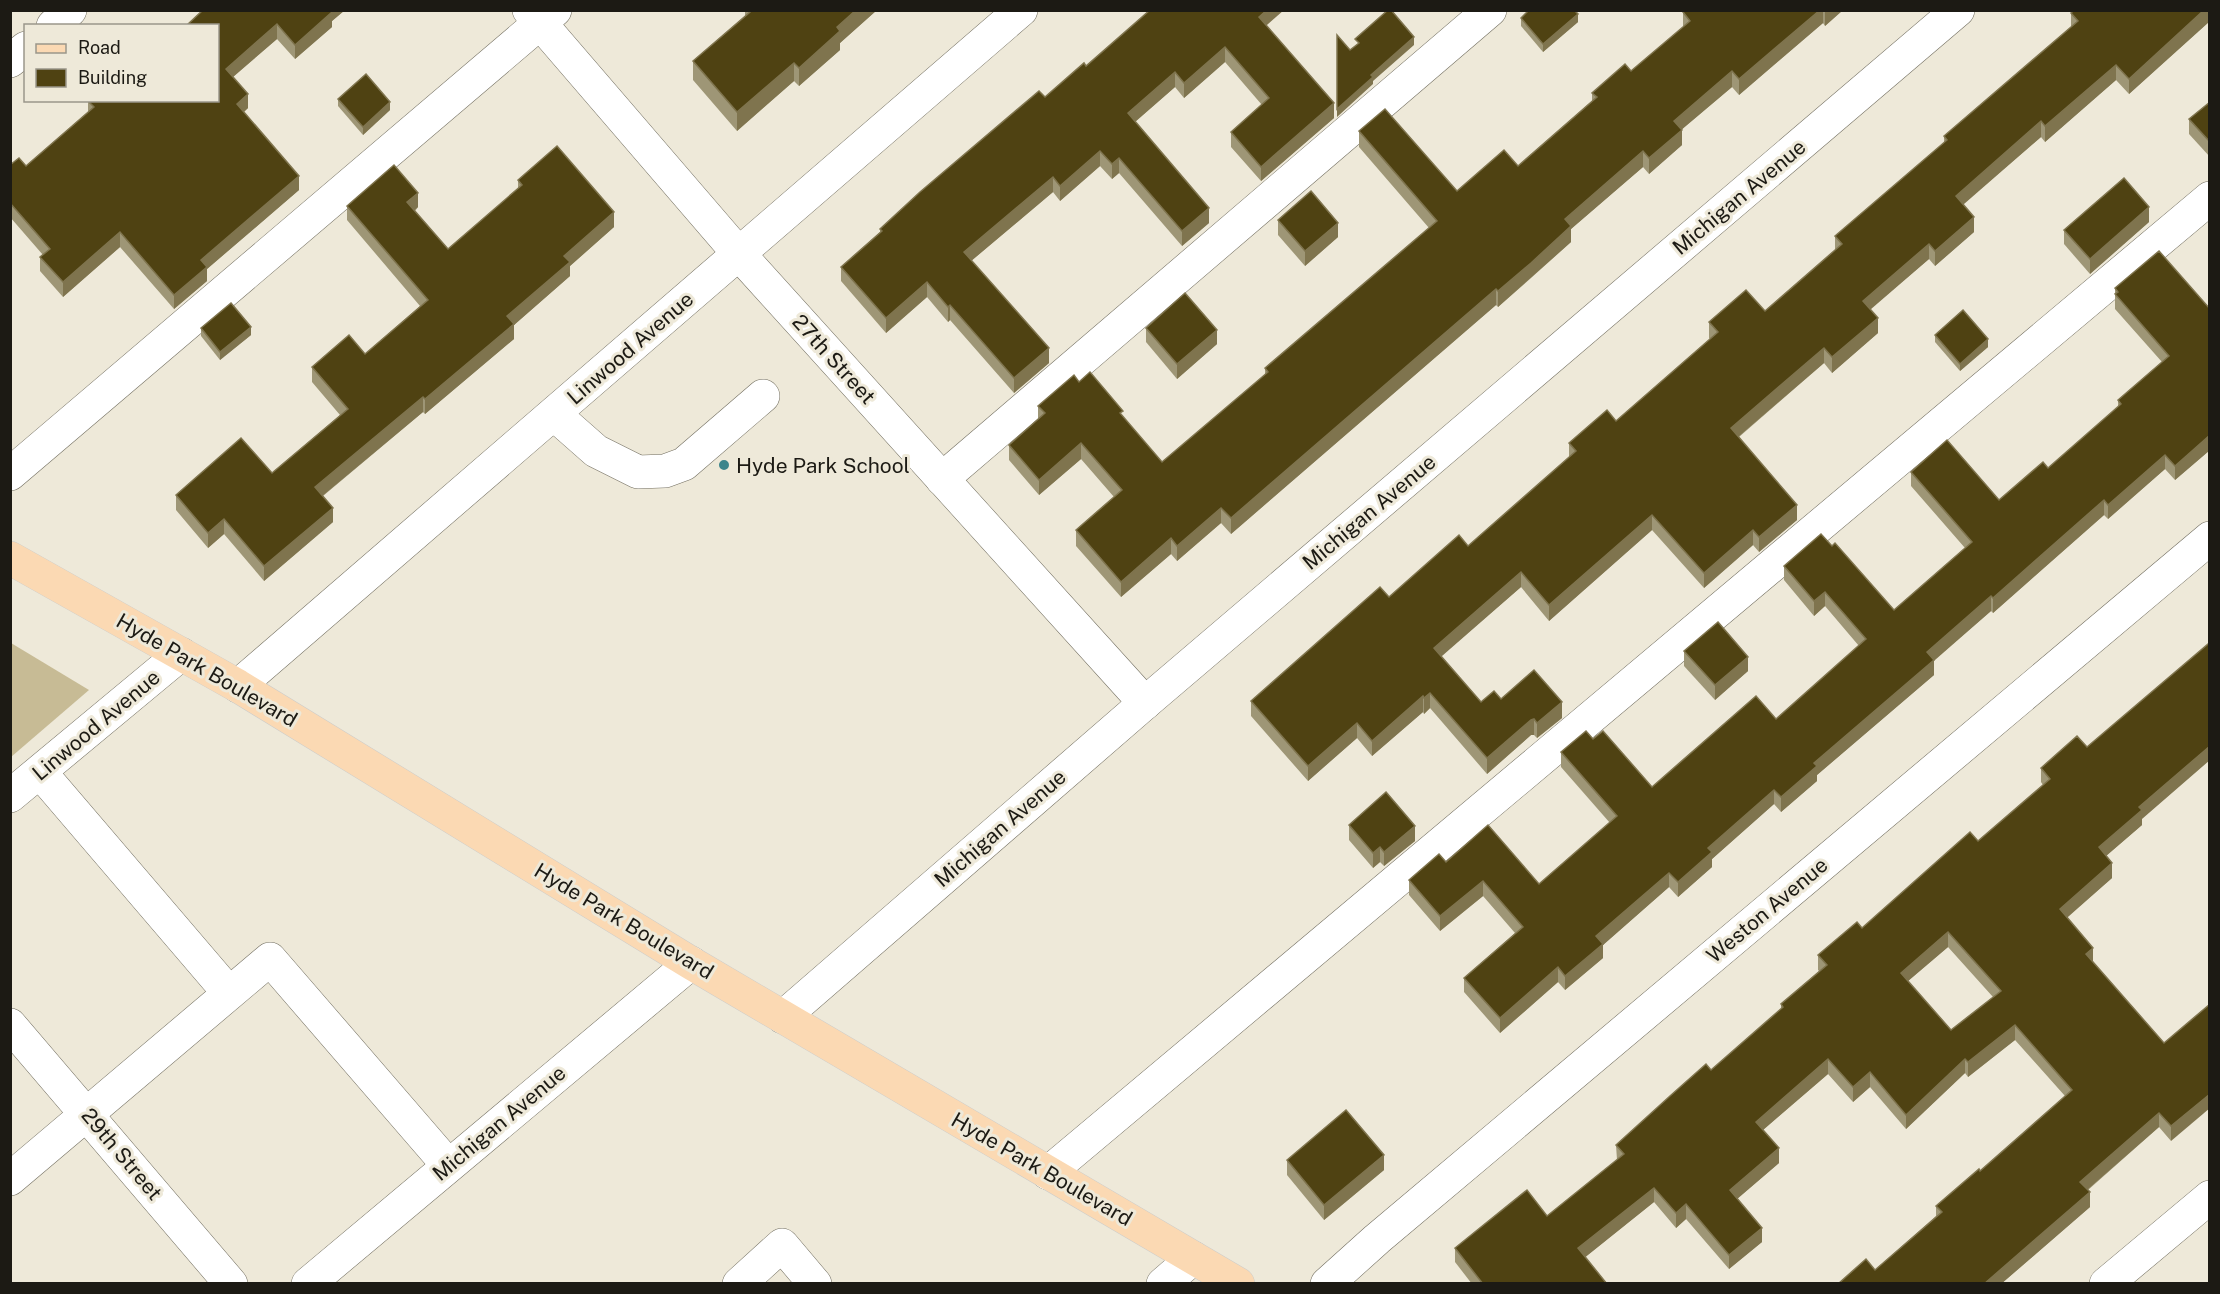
<svg xmlns="http://www.w3.org/2000/svg" width="2220" height="1294" viewBox="0 0 2220 1294" font-family="'Public Sans',sans-serif">
  <rect width="100%" height="100%" fill="#eee9d9"/>
  <path fill="#c7bb95" d="M11,643L89,690L11,757Z"/>
  <g fill="none" stroke-linecap="round" stroke-linejoin="round">
    <defs>
      <g id="minor">
        <path d="M529,10L739,254L1145,703"/>
        <path d="M53,26L70,10"/>
        <path d="M10,61L26,48"/>
        <path d="M554,414L596,451L638,472L665,471L684,464L763,396"/>
        <path d="M10,474L555,10"/>
        <path d="M942,479L1490,10"/>
        <path d="M238,686L1021,10"/>
        <path d="M40,772L229,993"/>
        <path d="M10,796L181,654"/>
        <path d="M783,1017L1145,703L1958,10"/>
        <path d="M10,1025L231,1284"/>
        <path d="M1048,1173L2210,198"/>
        <path d="M10,1179L270,959L448,1165"/>
        <path d="M308,1284L691,963"/>
        <path d="M739,1284L782,1245L815,1284"/>
        <path d="M1163,1284L1193,1258"/>
        <path d="M1327,1284L1377,1239L2210,538"/>
        <path d="M2106,1284L2210,1197"/>
      </g>
      <path id="major" d="M10,558L238,686L691,963L1238,1284"/>
    </defs>
    <use href="#minor" stroke="#736f61" stroke-width="34"/>
    <use href="#major" stroke="#cdcdcb" stroke-width="34"/>
    <use href="#minor" stroke="#fff" stroke-width="33"/>
    <use href="#major" stroke="#fbd9b3" stroke-width="33"/>
  </g>
  <g fill="#9e9676" fill-rule="evenodd">
    <path d="M203,10H345L332,21V27L295,59L277,39L233,77L248,108L244,112L299,190L207,269V281L174,309L120,247L63,297L40,271V257L43,255L10,217V165L26,166L88,112V101L218,100Z"/>
    <path d="M745,10H877L840,43V50L799,86L794,81L737,131L693,80V61L745,16Z"/>
    <path d="M1685,10H1843L1825,26L1823,23L1739,95L1732,87L1681,130L1682,145L1649,174L1643,167L1571,229V242L1531,278L1498,307L1496,305L1231,534L1221,523L1177,561L1171,554L1121,597L1076,546V530L1114,497L1081,459L1039,495L1009,460V445L1038,419V406L1079,382L1123,417L1162,462L1265,375V368L1429,228L1359,147V131L1457,191L1518,166L1592,101V93L1631,71L1683,27V12Z"/>
    <path d="M2210,10V21L2129,94L2116,80L2045,142L2041,137L1963,204L1974,232L1935,266L1929,259L1870,309L1878,333L1832,373L1824,363L1739,437L1797,520L1759,552L1753,545L1704,588L1652,530L1549,621L1521,587L1441,656L1481,702L1501,699L1562,718L1537,738L1534,735H1531L1487,774L1430,708L1424,714L1423,712L1372,756L1357,738L1308,781L1251,716V701L1389,597L1468,546L1569,457V443L1616,421L1710,339L1709,338V322L1765,311L1835,251V236L1944,144V136L2071,27V13Z"/>
    <path d="M1521,18L1578,22L1543,52L1521,26Z"/>
    <path d="M1266,26L1334,118L1261,181L1231,147V132L1262,105L1225,62L1184,98L1175,87L1135,122L1209,223L1182,246L1119,173L1112,179L1100,166L1060,201L1053,192L971,261L1049,363L1014,393L950,320L948,322L927,297L886,333L841,281V267L880,232V229L1045,97L1086,66Z"/>
    <path d="M338,99L390,110L363,135L338,106Z"/>
    <path d="M2210,102V157L2189,134V119Z"/>
    <path d="M518,180L614,227L570,266V276L514,325V339L425,414L423,412L323,496L333,522L264,581L224,534L208,548L176,510V495L272,473L340,415L312,382V367L365,354L420,306L347,220V206L418,207L415,211L448,249L518,189Z"/>
    <path d="M1278,220L1338,237L1305,266L1278,235Z"/>
    <path d="M2149,222L2090,274L2064,244V230Z"/>
    <path d="M2115,288L2210,309V450L2175,480L2165,469L2108,519L2104,515L1993,613L1991,611L1934,660V675L1817,775V781L1781,812L1774,804L1712,859V867L1678,897L1669,887L1603,945V958L1565,990L1558,982L1500,1033L1464,992V978L1515,933L1483,896L1440,931L1409,895V880L1446,862L1539,884L1610,823L1561,767V752L1593,739L1652,787L1776,719L1859,646L1825,606L1814,616L1784,580V566L1832,546L1894,610L1965,548L1911,486V472L1999,500L2048,468L2118,407V400L2162,362L2115,309Z"/>
    <path d="M201,328L251,335L220,360L201,336Z"/>
    <path d="M1146,328L1217,344L1177,379L1146,342Z"/>
    <path d="M1935,335L1988,347L1960,371L1935,342Z"/>
    <path d="M1684,651L1748,671L1715,700L1684,666Z"/>
    <path d="M2041,768L2142,819V825L2106,856L2112,878L2067,917L2093,962L2164,1043L2210,1004L2171,1141L2159,1127L2088,1190L2090,1207L2001,1284H1838L1875,1270L1936,1216V1206L1980,1171L2065,1096L2015,1040L1968,1077L1965,1073L1906,1129L1870,1087L1853,1102L1828,1074L1763,1130L1779,1163L1737,1199L1762,1242L1729,1269L1686,1219L1676,1228L1654,1202L1585,1257L1607,1284H1472L1455,1262V1248L1547,1216L1617,1160L1616,1145L1711,1070L1781,1010V1004L1819,971L1818,970V955L1862,928L1978,841L2043,785L2041,782ZM1948,947L1993,997L1951,1030L1908,981Z"/>
    <path d="M1349,825L1415,841L1384,866L1380,862L1373,868L1349,840Z"/>
    <path d="M1287,1160L1384,1170L1324,1220L1287,1175Z"/>
  </g>
  <g fill="#7f744e">
    <path d="M329,10H345L332,21V27L295,59V45Z"/>
    <path d="M856,10H877L840,43V50L799,86V68L837,27Z"/>
    <path d="M1267,10H1284L1259,32V17Z"/>
    <path d="M1820,10H1823V23L1739,95V79Z"/>
    <path d="M1825,10H1843L1825,26Z"/>
    <path d="M2204,10H2210V21L2129,94V79Z"/>
    <path d="M1578,14V22L1543,52V44Z"/>
    <path d="M277,24V39L226,83V69Z"/>
    <path d="M1414,37V45L1373,81V84L1337,117V109L1371,75Z"/>
    <path d="M1225,47V62L1184,98V83Z"/>
    <path d="M794,63V81L737,131V112Z"/>
    <path d="M2116,65V80L2045,142V126Z"/>
    <path d="M1732,71V87L1674,136V121Z"/>
    <path d="M1175,72V87L1128,128V113Z"/>
    <path d="M248,94V108L237,118V104Z"/>
    <path d="M390,102V110L363,135V127Z"/>
    <path d="M1334,103V118L1261,181V167Z"/>
    <path d="M2041,121V137L1956,211V196Z"/>
    <path d="M1682,130V145L1649,174V158Z"/>
    <path d="M1100,151V166L1060,201V186Z"/>
    <path d="M1643,151V167L1571,229V242L1498,307V291L1565,219Z"/>
    <path d="M1119,158V173L1112,179V164Z"/>
    <path d="M299,176V190L207,269V281L174,309V295L201,260Z"/>
    <path d="M1053,177V192L964,267V252Z"/>
    <path d="M418,193V207L407,217V202Z"/>
    <path d="M2149,207V222L2090,274V259Z"/>
    <path d="M1209,208V223L1182,246V231Z"/>
    <path d="M614,212V227L570,266V276L514,325V339L425,414V399L564,256Z"/>
    <path d="M1974,217V232L1935,266V251Z"/>
    <path d="M1338,223V237L1305,266V251Z"/>
    <path d="M120,232V247L63,297V282Z"/>
    <path d="M1929,244V259L1863,316V301Z"/>
    <path d="M927,282V297L886,333V318Z"/>
    <path d="M1496,289V305L1231,534V518Z"/>
    <path d="M950,305V320L948,322V307Z"/>
    <path d="M1878,318V333L1832,373V357Z"/>
    <path d="M251,327V335L220,360V352Z"/>
    <path d="M1217,330V344L1177,379V364Z"/>
    <path d="M1988,339V347L1960,371V364Z"/>
    <path d="M1049,348V363L1014,393V378Z"/>
    <path d="M1824,348V363L1731,443V428Z"/>
    <path d="M423,397V412L315,502V487Z"/>
    <path d="M2210,435V450L2175,480V466Z"/>
    <path d="M1081,443V459L1039,495V480Z"/>
    <path d="M2165,455V469L2108,519V505Z"/>
    <path d="M2104,500V515L1993,613V598Z"/>
    <path d="M1797,505V520L1759,552V537Z"/>
    <path d="M333,508V522L264,581V566Z"/>
    <path d="M1221,508V523L1177,561V546Z"/>
    <path d="M1652,515V530L1549,621V605Z"/>
    <path d="M224,519V534L208,548V533Z"/>
    <path d="M1753,530V545L1704,588V573Z"/>
    <path d="M1171,538V554L1121,597V582Z"/>
    <path d="M1521,572V587L1434,663V648Z"/>
    <path d="M1825,592V606L1814,616V601Z"/>
    <path d="M1991,596V611L1927,667V652Z"/>
    <path d="M1748,657V671L1715,700V685Z"/>
    <path d="M1934,660V675L1817,775V781L1781,812V797L1814,763Z"/>
    <path d="M1430,693V708L1424,714V698Z"/>
    <path d="M1423,696V712L1372,756V741Z"/>
    <path d="M1562,702V718L1537,738V723Z"/>
    <path d="M1534,719V735H1531L1487,774V758L1531,720Z"/>
    <path d="M1357,723V738L1308,781V766Z"/>
    <path d="M2210,746V760L2142,819V825L2099,862V847L2139,807Z"/>
    <path d="M1774,790V804L1712,859V867L1678,897V882L1708,848Z"/>
    <path d="M1415,826V841L1384,866V852Z"/>
    <path d="M1380,847V862L1373,868V853Z"/>
    <path d="M2112,863V878L2060,924V909Z"/>
    <path d="M1669,873V887L1603,945V958L1565,990V976L1596,936Z"/>
    <path d="M1483,881V896L1440,931V916Z"/>
    <path d="M1948,932V947L1901,987V973Z"/>
    <path d="M2093,948V962L2086,954Z"/>
    <path d="M1558,967V982L1500,1033V1018Z"/>
    <path d="M2015,1025V1040L1968,1077V1062Z"/>
    <path d="M1828,1059V1074L1756,1136V1122Z"/>
    <path d="M1965,1059V1073L1906,1129V1115Z"/>
    <path d="M1870,1072V1087L1853,1102V1087Z"/>
    <path d="M2210,1094V1108L2171,1141V1126Z"/>
    <path d="M2159,1113V1127L2080,1196V1182Z"/>
    <path d="M1779,1148V1163L1730,1205V1190Z"/>
    <path d="M1384,1155V1170L1324,1220V1205Z"/>
    <path d="M1654,1188V1202L1578,1263V1248Z"/>
    <path d="M2090,1192V1207L2001,1284H1984Z"/>
    <path d="M1686,1204V1219L1676,1228V1213Z"/>
    <path d="M1762,1228V1242L1729,1269V1255Z"/>
  </g>
  <g fill="#4f4212" stroke="#7f744e" stroke-width="1.5" fill-rule="evenodd">
    <path d="M203,10H330L332,12L295,45L277,24L226,69L248,94L237,104L299,176L201,260L207,267L174,295L120,232L63,282L40,257L50,249L10,203V165L19,158L26,166L94,107L88,101L89,100H218V26H186Z"/>
    <path d="M749,10H856L837,27L840,31L799,68L794,63L737,112L693,61L750,12Z"/>
    <path d="M1150,10H1267L1259,17L1334,103L1261,167L1231,132L1269,98L1225,47L1184,83L1175,72L1128,113L1209,208L1182,231L1119,158L1112,164L1100,151L1060,186L1053,177L964,252L1049,348L1014,378L950,305L948,307L927,282L886,318L841,267L882,231L880,229L920,192L1039,91L1045,97L1084,63L1086,66Z"/>
    <path d="M1388,10H1391L1414,37L1371,75L1373,77L1337,109V35L1350,50L1359,43L1355,39Z"/>
    <path d="M1529,10H1574L1578,14L1543,44L1521,18Z"/>
    <path d="M1685,10H1820L1739,79L1732,71L1674,121L1682,130L1649,158L1643,151L1565,219L1571,226L1531,263L1498,291L1496,289L1231,518L1221,508L1177,546L1171,538L1121,582L1076,530L1122,490L1081,443L1039,480L1009,445L1045,413L1038,406L1074,375L1079,382L1090,372L1123,411L1120,413L1162,462L1268,372L1265,368L1437,221L1359,131L1385,109L1457,191L1504,150L1518,166L1597,97L1592,93L1625,64L1631,71L1690,21L1683,12Z"/>
    <path d="M2074,10H2204L2129,79L2116,65L2045,126L2041,121L1956,196L1974,217L1935,251L1929,244L1863,301L1878,318L1832,357L1824,348L1731,428L1797,505L1759,537L1753,530L1704,573L1652,515L1549,605L1521,572L1434,648L1481,702L1494,691L1501,699L1534,670L1562,702L1537,723L1534,719L1531,720L1487,758L1430,693L1424,698L1423,696L1372,741L1357,723L1308,766L1251,701L1380,587L1389,597L1459,535L1468,546L1576,451L1569,443L1607,410L1616,421L1718,332L1709,322L1746,290L1765,311L1842,244L1835,236L1947,140L1944,136L2078,21L2071,13Z"/>
    <path d="M366,74L390,102L363,127L338,99Z"/>
    <path d="M2210,102V142L2189,119Z"/>
    <path d="M557,146L614,212L564,256L570,262L507,316L514,324L425,399L423,397L315,487L333,508L264,566L224,519L208,533L176,495L241,438L272,473L348,409L312,367L349,335L365,354L428,300L347,206L394,165L418,193L407,202L448,249L522,185L518,180Z"/>
    <path d="M2124,178L2149,207L2090,259L2064,230Z"/>
    <path d="M1311,191L1338,223L1305,251L1278,220Z"/>
    <path d="M2159,251L2210,309V435L2175,466L2165,455L2108,505L2104,500L1993,598L1991,596L1927,652L1934,660L1814,763L1817,766L1781,797L1774,790L1708,848L1712,852L1678,882L1669,873L1596,936L1603,944L1565,976L1558,967L1500,1018L1464,978L1523,927L1483,881L1440,916L1409,880L1439,854L1446,862L1488,825L1539,884L1617,816L1561,752L1586,731L1593,739L1603,731L1652,787L1756,696L1776,719L1866,639L1825,592L1814,601L1784,566L1821,534L1832,546L1835,543L1894,610L1972,542L1911,472L1947,440L1999,500L2043,462L2048,468L2121,404L2118,400L2169,356L2115,294L2118,292L2115,288Z"/>
    <path d="M1185,293L1217,330L1177,364L1146,328Z"/>
    <path d="M231,303L251,327L220,352L201,328Z"/>
    <path d="M1963,310L1988,339L1960,364L1935,335Z"/>
    <path d="M1718,622L1748,657L1715,685L1684,651Z"/>
    <path d="M2208,644L2210,646V746L2139,807L2142,810L2099,847L2112,863L2060,909L2093,948L2086,954L2164,1043L2210,1004V1094L2171,1126L2159,1113L2080,1182L2090,1192L1984,1284H1838L1866,1259L1875,1270L1942,1212L1936,1206L1979,1169L1980,1171L2072,1090L2015,1025L1968,1062L1965,1059L1906,1115L1870,1072L1853,1087L1828,1059L1756,1122L1779,1148L1730,1190L1762,1228L1729,1255L1686,1204L1676,1213L1654,1188L1578,1248L1607,1284H1483L1455,1248L1527,1190L1547,1216L1624,1154L1616,1145L1670,1096L1706,1064L1711,1070L1783,1007L1781,1004L1827,965L1818,955L1857,922L1862,928L1970,832L1978,841L2050,779L2041,768L2077,736L2087,747ZM1948,932L2001,991L1951,1030L1901,973Z"/>
    <path d="M1386,792L1415,826L1384,852L1380,847L1373,853L1349,825Z"/>
    <path d="M1346,1110L1384,1155L1324,1205L1287,1160Z"/>
  </g>
  <circle fill="#3d858b" stroke="#eee9d9" stroke-width="2" cx="724" cy="465" r="6"/>
  <g text-anchor="middle" dominant-baseline="central" stroke-width="6" stroke-linejoin="round" paint-order="stroke">
    <g font-size="21" fill="#1c1a14" stroke="#eee9d9">
      <text transform="translate(1739 197) rotate(-40)">Michigan Avenue</text>
      <text transform="translate(630 348) rotate(-41)">Linwood Avenue</text>
      <text transform="translate(834 359) rotate(48)">27th Street</text>
      <text transform="translate(1369 512) rotate(-40)">Michigan Avenue</text>
      <text transform="translate(207 670) rotate(30)">Hyde Park Boulevard</text>
      <text transform="translate(96 725) rotate(-40)">Linwood Avenue</text>
      <text transform="translate(1000 828) rotate(-41)">Michigan Avenue</text>
      <text transform="translate(1767 910) rotate(-40)">Weston Avenue</text>
      <text transform="translate(624 921) rotate(31)">Hyde Park Boulevard</text>
      <text transform="translate(499 1123) rotate(-40)">Michigan Avenue</text>
      <text transform="translate(122 1154) rotate(50)">29th Street</text>
      <text transform="translate(1042 1169) rotate(30)">Hyde Park Boulevard</text>
    </g>
    <g font-size="21" fill="#1c1a14" stroke="#eee9d9" text-anchor="start">
      <text x="736" y="465">Hyde Park School</text>
    </g>
  </g>
  <rect width="2220" height="1294" fill="none" stroke="#1c1a14" stroke-width="24"/>
  <rect x="24" y="24" width="195" height="78" fill="#eee9d9" stroke="#9a968a" stroke-width="1.5"/>
  <rect x="36" y="44" width="30" height="9" fill="#fbd9b3" stroke="#9a968a" stroke-width="1.5"/>
  <text x="78" y="54" font-size="18" fill="#1c1a14">Road</text>
  <rect x="36" y="69" width="30" height="18" fill="#4f4212" stroke="#9a968a" stroke-width="1.5"/>
  <text x="78" y="84" font-size="18" fill="#1c1a14">Building</text>
</svg>
